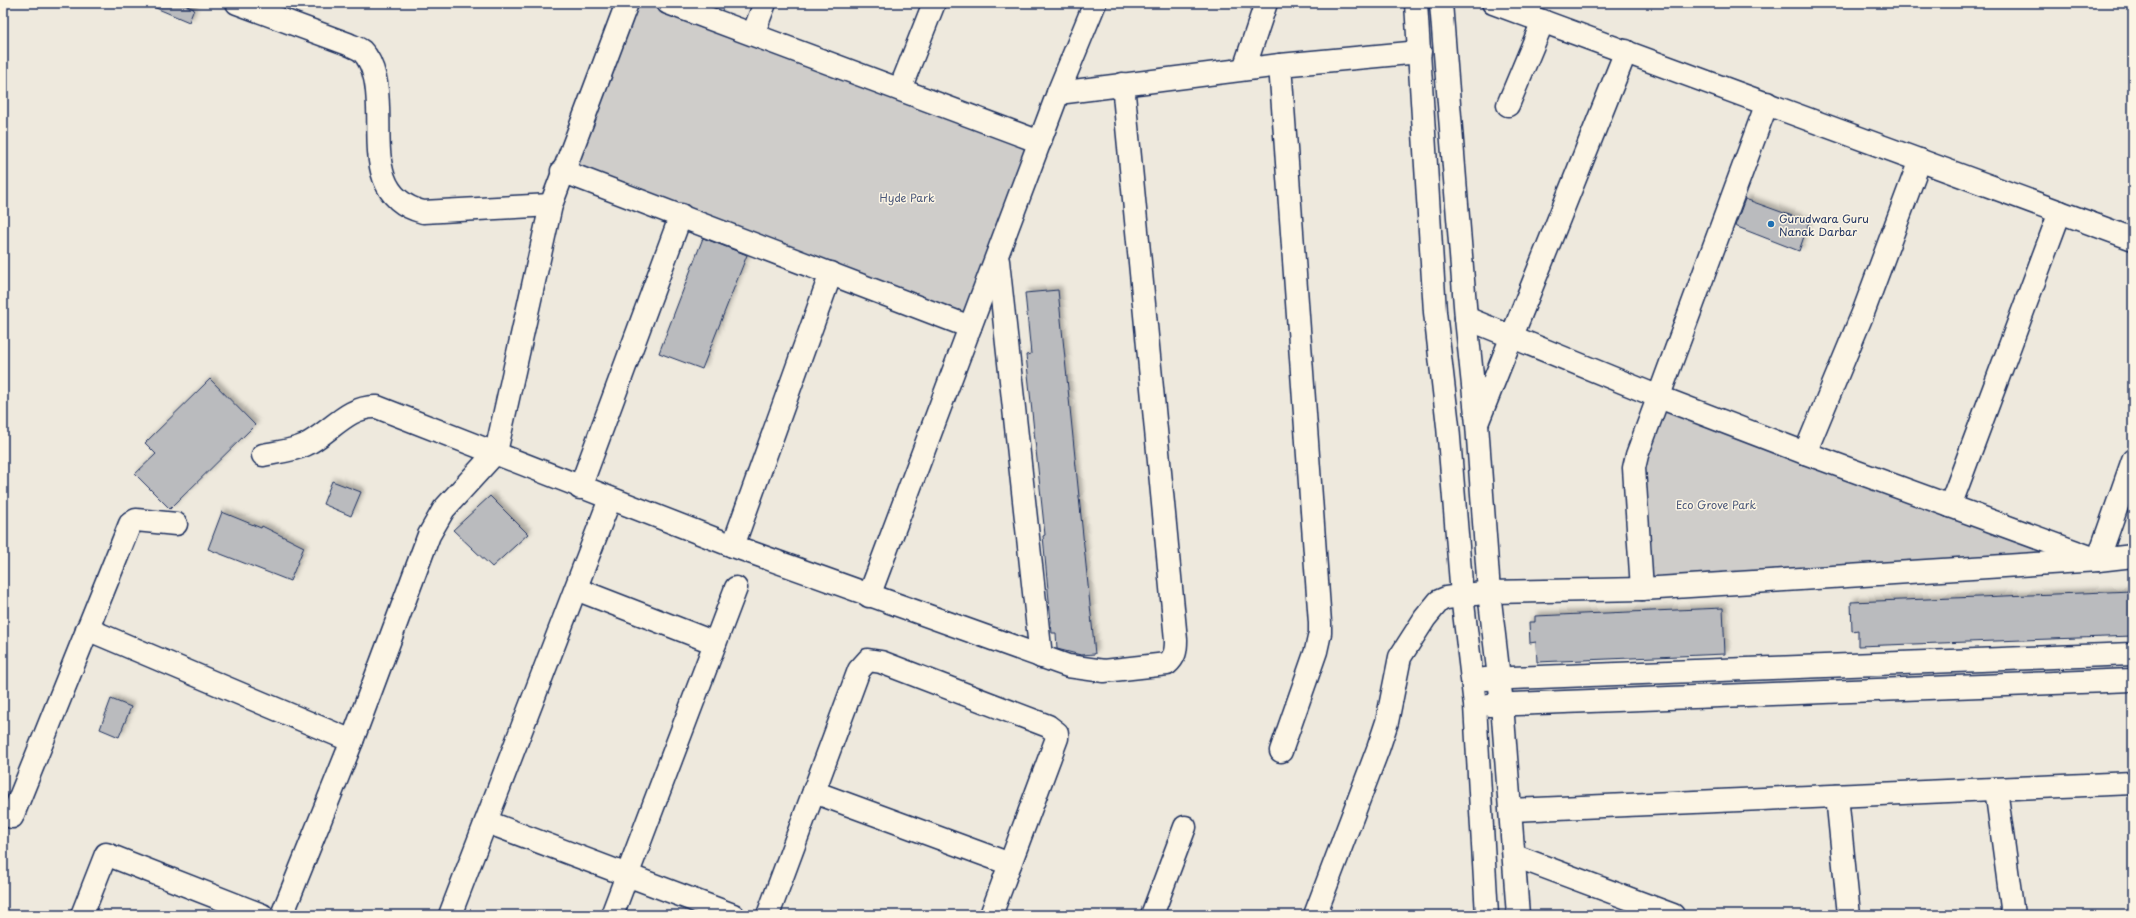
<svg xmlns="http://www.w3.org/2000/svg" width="2136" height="918" viewBox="0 0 2136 918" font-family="'Playpen Sans',sans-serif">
  <defs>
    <filter id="shadow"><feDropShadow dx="3.5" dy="-3.5" stdDeviation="2" flood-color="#0004"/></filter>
  </defs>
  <rect width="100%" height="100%" fill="#eee9dd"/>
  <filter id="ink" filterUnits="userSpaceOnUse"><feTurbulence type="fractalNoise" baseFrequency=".025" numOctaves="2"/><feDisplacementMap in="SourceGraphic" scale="8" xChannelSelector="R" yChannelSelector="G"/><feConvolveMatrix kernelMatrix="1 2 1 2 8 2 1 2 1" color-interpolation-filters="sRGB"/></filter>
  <g filter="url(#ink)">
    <g fill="#cfcdca" stroke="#757e94">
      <path d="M633,3H650L1027,144L965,317L571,165Z"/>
      <path d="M1663,406L2073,556L1645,583L1640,466Z"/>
    </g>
    <g fill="#babbbe" stroke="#1b2f5e" filter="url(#shadow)">
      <path d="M144,3H180L194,9L189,22Z"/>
      <path d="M1745,199L1809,222L1799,251L1735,226Z"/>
      <path d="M703,238L747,255L702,369L659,353Z"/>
      <path d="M1058,290L1095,654L1081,655L1057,649L1056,633H1052L1043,536L1045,535L1026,355L1031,354L1025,293Z"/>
      <path d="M210,379L255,425L170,509L135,474L156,454L145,443Z"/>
      <path d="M332,481L361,492L351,516L323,504Z"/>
      <path d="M490,496L528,534L492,567L453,530Z"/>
      <path d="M222,512L261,528L262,526L304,547L290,581L208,549Z"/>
      <path d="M2132,591L2133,636L1858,646V630L1852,631L1851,602Z"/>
      <path d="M1723,608L1725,654L1537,662L1536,642L1530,643L1529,622H1535V616Z"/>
      <path d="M111,699L131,707L119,737L100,729Z"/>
    </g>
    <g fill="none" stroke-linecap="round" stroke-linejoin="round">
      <defs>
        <g id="minor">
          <path d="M237,3L348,44C352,46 358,48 362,51C369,58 373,69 375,78C386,125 360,196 423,212L551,205"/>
          <path d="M668,3L1040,142"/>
          <path d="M1416,3L1435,312L1448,426L1462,595L1475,705L1487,915"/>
          <path d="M1441,3L1466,318L1477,424L1489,592L1502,704L1518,915"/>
          <path d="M1493,3L2133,239"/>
          <path d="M753,34L765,3"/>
          <path d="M1280,65L1320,623V633L1316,651L1281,751"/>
          <path d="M1244,69L1266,3"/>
          <path d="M900,89L934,3"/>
          <path d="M1058,93L1280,65L1420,52"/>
          <path d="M1508,105L1543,21"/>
          <path d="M562,171L970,327"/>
          <path d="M998,261L1041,657"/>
          <path d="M1466,318L1659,397L1805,453L2090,557"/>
          <path d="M1478,421L1626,51"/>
          <path d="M1805,453L1863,313L1920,160"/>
          <path d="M263,455C277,452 292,451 305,445C329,434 348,405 377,407L733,546L1068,666L1104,671L1167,664C1175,657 1176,651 1176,640L1123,84"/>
          <path d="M580,488L681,215"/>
          <path d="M1950,506L2060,212"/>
          <path d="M733,546L831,273"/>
          <path d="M2098,560L2133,460"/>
          <path d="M576,589L715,643"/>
          <path d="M1642,589L1634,468L1637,455L1767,103"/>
          <path d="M869,596L1058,93L1095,3"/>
          <path d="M87,629L352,741"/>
          <path d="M1485,679L2133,654"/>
          <path d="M1489,705L2133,680"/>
          <path d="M1996,789L2013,915"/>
          <path d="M814,792L1010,864"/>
          <path d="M1837,796L1849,915"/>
          <path d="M1511,810L2133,783"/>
          <path d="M3,813L12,817L130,524L136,520L176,524"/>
          <path d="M487,822L733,915"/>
          <path d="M1515,856L1673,915"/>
          <path d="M82,915L106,854L262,915"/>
          <path d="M282,915L352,741L429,535L444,509L496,452L551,205L627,3"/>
          <path d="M450,915L610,499"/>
          <path d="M612,915L736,588"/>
          <path d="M768,915L859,670L868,660L881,662L1048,726L1057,733V738L991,915"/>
          <path d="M1152,915L1185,827"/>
          <path d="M1315,915L1378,749L1387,722L1400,657L1425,618L1439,601L1446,598L1489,592L1642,589L2098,560L2133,556"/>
        </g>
      </defs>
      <use href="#minor" stroke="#1b2f5e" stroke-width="25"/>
      <use href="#minor" stroke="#fcf5e5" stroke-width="22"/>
    </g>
  </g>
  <circle fill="#1f6fb2" stroke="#fcf5e5" stroke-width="1.5" cx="1771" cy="224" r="4"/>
  <g text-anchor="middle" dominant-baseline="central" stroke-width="3" stroke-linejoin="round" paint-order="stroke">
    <g font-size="11" fill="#485679" stroke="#fcf5e5">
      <text x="907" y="197">Hyde Park</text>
      <text x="1716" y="504">Eco Grove Park</text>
    </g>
    <g font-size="11" fill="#1b2f5e" stroke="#fcf5e5" text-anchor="start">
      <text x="1779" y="218">Gurudwara Guru<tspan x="1779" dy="13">Nanak Darbar</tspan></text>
    </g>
  </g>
  <rect width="2136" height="918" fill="none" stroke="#fcf5e5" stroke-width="16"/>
  <rect x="8" y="8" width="2120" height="902" fill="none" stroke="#1b2f5e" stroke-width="1.5" filter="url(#ink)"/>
</svg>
